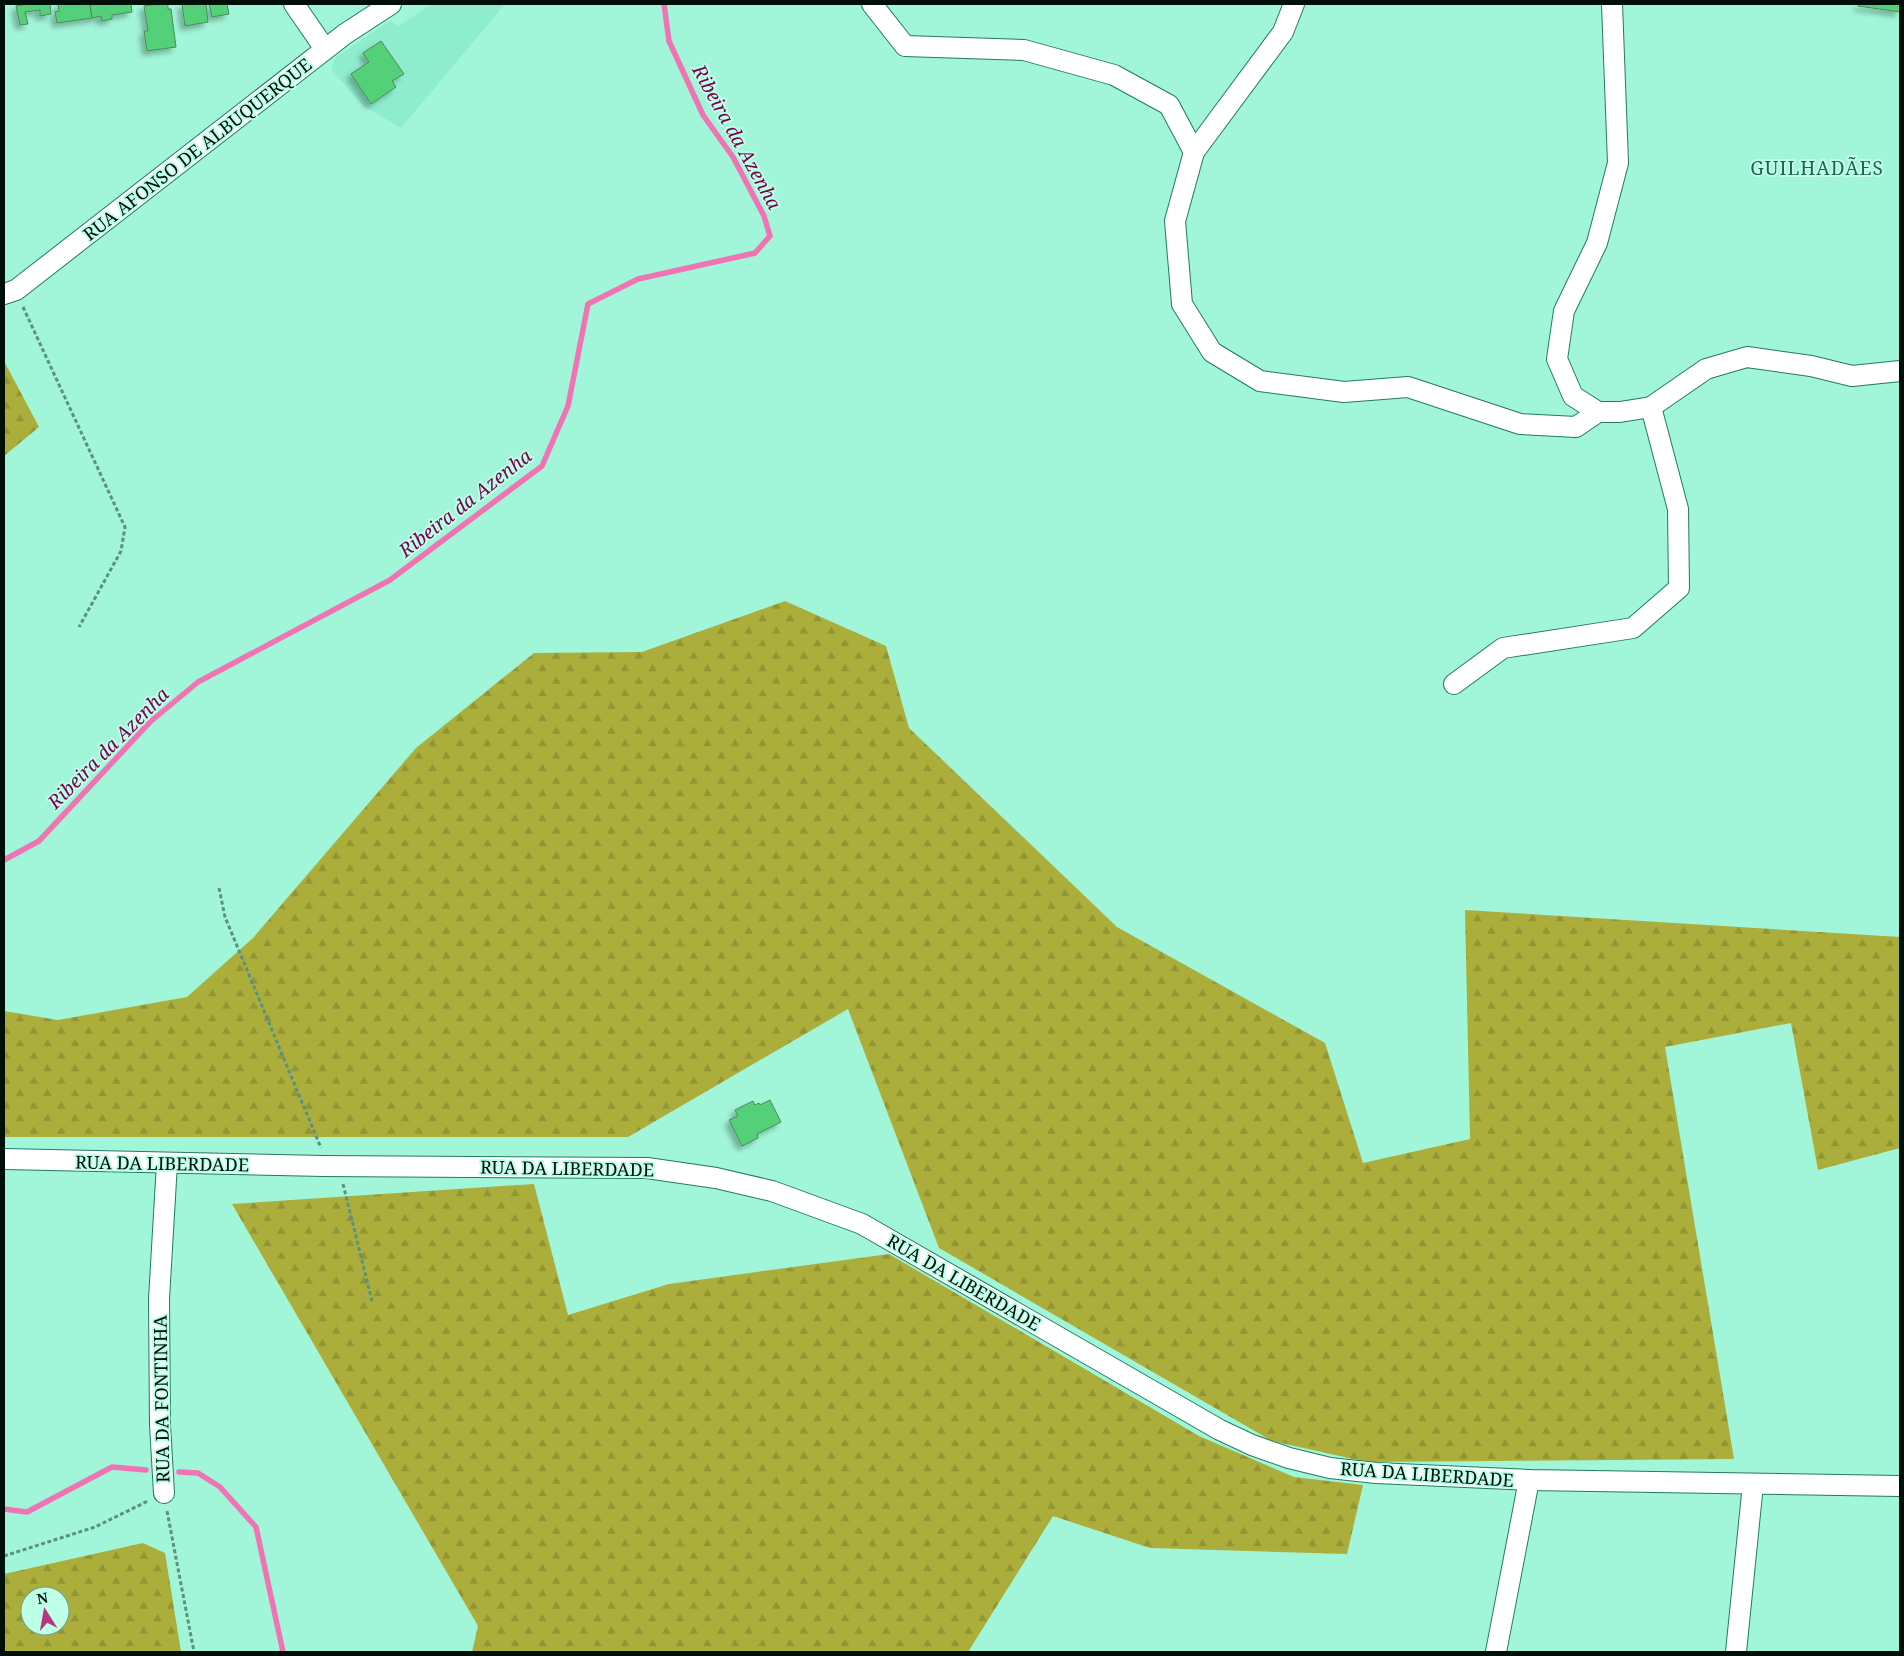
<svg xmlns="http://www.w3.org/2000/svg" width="1904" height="1656" viewBox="0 0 1904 1656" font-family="'Noto Serif',serif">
  <defs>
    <pattern id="forest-firs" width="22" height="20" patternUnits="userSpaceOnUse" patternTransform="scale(1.25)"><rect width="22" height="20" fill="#acae3c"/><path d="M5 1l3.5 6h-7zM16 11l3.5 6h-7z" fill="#929533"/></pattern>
    <filter id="shadow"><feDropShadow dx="-4.5" dy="4.5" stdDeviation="2.5" flood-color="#0004"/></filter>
  </defs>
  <rect width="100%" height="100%" fill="#a1f5d8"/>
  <path fill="#8eedcd" d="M432,4H505L401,128L362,105L332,70V66L336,57L390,21L399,26Z"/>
  <g fill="url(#forest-firs)" fill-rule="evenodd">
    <path d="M4,361L39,427L4,456Z"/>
    <path d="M785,601L886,646L909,728L1117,927L1325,1043L1363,1163L1470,1139L1465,910L1900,937V1148L1818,1170L1791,1023L1665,1047L1734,1459L1367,1462L1272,1441L939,1248L848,1009L628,1137H4V1011L58,1020L187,997L253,938L416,748L534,653L642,652Z"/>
    <path d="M534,1184L568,1315L669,1284L889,1254L1199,1436L1294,1477L1363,1485L1347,1554L1150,1548L1053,1516L968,1652H472L478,1626L232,1204Z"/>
    <path d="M143,1543L165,1553L181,1652H4V1574ZM30,1596H60V1626H30Z"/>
  </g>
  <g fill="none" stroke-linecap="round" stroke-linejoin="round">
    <g stroke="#f074b4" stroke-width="5.5">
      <path d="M4,860L39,841L150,722L198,682L390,580L542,466L568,406L588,304L638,279L755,253L770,236L764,216L733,157L703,115L669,41L664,4"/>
      <path d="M179,1472L198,1473L220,1487L256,1527L283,1652"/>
      <path d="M4,1509L27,1512L112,1467L146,1470"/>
    </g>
  </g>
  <g fill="#53d078" stroke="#4d885b" filter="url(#shadow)">
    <path d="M27,4H50L51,14L40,16V10L25,12L28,24L20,25L16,6Z"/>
    <path d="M58,4H90L92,18L57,23L55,12L59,11Z"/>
    <path d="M90,4H131L132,12L112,15V19L102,21L101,16L92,18Z"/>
    <path d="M157,4H168V9H171L176,47L147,51L144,31H148L144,6Z"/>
    <path d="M182,4H206L208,22L185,26Z"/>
    <path d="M209,4H227L229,14L212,17Z"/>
    <path d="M1859,4H1900V12L1858,6Z"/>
    <path d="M381,41L404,74L392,81L396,87L371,104L351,74L369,62L363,53Z"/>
    <path d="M770,1100L781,1122L757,1134L758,1138L742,1146L729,1120L738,1116L735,1110L753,1101L755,1105L759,1103L760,1105Z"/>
  </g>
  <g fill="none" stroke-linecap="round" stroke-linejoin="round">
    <defs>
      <g id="minor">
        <path d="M294,4L325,49"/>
        <path d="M872,4L905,46L1024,50L1114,75L1169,105L1194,152"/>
        <path d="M1294,4L1283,32L1194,152L1175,221L1182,304L1212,352L1260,381L1344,392L1408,387L1520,424L1576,427L1598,412"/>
        <path d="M1612,4L1618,163L1597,243L1564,311L1557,359L1573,396L1598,412H1620L1651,407L1706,369L1747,357L1811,366L1852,376L1900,371"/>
        <path d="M4,294L16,290L345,34L391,4"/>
        <path d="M1454,684L1503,648L1633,628L1679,588L1678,509L1651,407"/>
        <path d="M4,1159L324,1166L647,1168L716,1178L772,1191L862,1224L1220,1430L1252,1445L1289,1458L1330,1468L1376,1473L1529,1480L1900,1486"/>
        <path d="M164,1493L160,1425L159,1299L167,1163"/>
        <path d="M1496,1652L1529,1480"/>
        <path d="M1736,1652L1753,1484"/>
      </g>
    </defs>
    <use href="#minor" stroke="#217b62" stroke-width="22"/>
    <g stroke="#5b917e" stroke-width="3" stroke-dasharray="4 2.5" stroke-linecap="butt">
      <path d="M23,307L125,527L121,551L79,627"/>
      <path d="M219,888L225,917L321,1148"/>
      <path d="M343,1184L372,1301"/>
      <path d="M167,1511L194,1652"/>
      <path d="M4,1556L95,1527L148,1501"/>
    </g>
    <use href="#minor" stroke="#fff" stroke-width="20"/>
  </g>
  <g text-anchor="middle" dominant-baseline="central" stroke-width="4" stroke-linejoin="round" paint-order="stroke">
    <g font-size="18" fill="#001009" stroke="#bdffe7">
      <text transform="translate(197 149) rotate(-38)">RUA AFONSO DE ALBUQUERQUE</text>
      <text transform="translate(162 1163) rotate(1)">RUA DA LIBERDADE</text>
      <text transform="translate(567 1168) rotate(1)">RUA DA LIBERDADE</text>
      <text transform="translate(964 1282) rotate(30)">RUA DA LIBERDADE</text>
      <text transform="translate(161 1399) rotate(-91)">RUA DA FONTINHA</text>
      <text transform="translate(1427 1474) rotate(4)">RUA DA LIBERDADE</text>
    </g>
    <g font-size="19" font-style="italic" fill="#78004c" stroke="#bdffe7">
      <text transform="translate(737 137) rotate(61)">Ribeira da Azenha</text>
      <text transform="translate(465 503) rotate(-38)">Ribeira da Azenha</text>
      <text transform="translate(108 748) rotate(-45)">Ribeira da Azenha</text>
    </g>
    <g font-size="19" letter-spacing="1" fill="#20624f" stroke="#bdffe7">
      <text x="1817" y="168">GUILHADÃES</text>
    </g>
  </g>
  <rect width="1904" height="1656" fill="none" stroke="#001009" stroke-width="10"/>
  <g transform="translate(45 1611) rotate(349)"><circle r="24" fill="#bdffe7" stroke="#719f8e"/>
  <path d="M0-4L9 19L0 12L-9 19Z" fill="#b8367f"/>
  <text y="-8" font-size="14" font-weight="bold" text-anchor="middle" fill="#001009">N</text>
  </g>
</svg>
